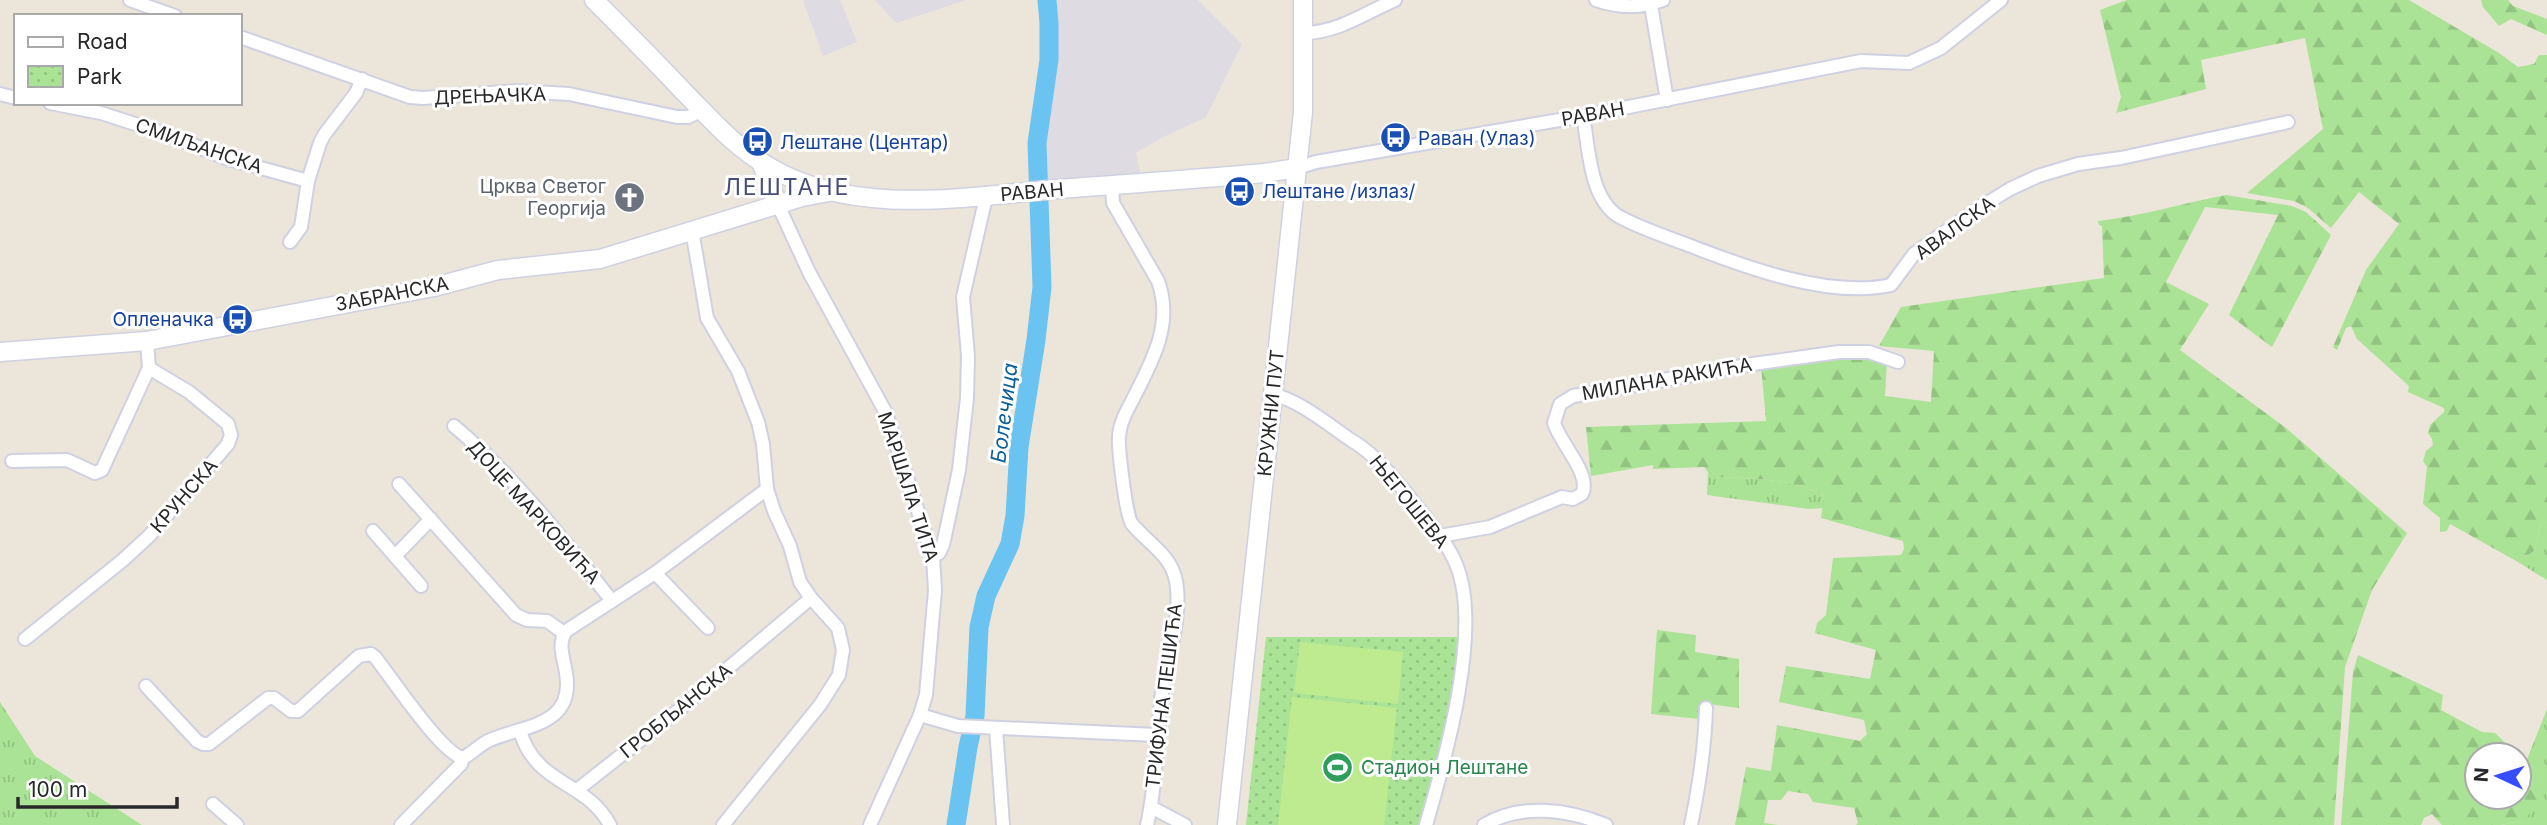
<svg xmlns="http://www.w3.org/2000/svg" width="2547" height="825" viewBox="0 0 2547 825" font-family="Inter,sans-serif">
  <defs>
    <pattern id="grass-tufts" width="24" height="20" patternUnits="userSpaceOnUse" patternTransform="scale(1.75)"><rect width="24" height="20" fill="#aae395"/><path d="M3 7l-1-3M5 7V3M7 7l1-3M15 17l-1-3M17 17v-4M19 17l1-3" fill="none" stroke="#92c380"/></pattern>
    <pattern id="forest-firs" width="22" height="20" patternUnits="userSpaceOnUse" patternTransform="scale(1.75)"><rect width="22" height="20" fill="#aae395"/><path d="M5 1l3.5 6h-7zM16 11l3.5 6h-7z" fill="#92c380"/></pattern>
    <pattern id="park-dots" width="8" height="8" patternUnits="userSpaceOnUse" patternTransform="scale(1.75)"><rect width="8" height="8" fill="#aae395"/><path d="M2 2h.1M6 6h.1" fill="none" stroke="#92c380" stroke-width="1.8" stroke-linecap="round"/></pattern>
  </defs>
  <rect width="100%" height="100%" fill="#ebe5da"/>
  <g fill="#dedbe3">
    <path d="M803,0H840L857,42L823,56Z"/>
    <path d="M875,0H966L896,23Z"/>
    <path d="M1057,0H1198L1242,44L1206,117L1161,138L1136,153L1141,177L1047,182V133L1058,65Z"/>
  </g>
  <g fill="url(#grass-tufts)">
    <path d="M1708,472L1713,477C1748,478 1792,478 1824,496L1823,508L1809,509L1707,495Z"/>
    <path d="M2547,522V580L2518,562L2534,551L2541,523Z"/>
    <path d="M0,702L35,756L142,825H0Z"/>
    <path d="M2547,709V825H2501L2520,821L2544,780L2526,762Z"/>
  </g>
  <g fill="url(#forest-firs)">
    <path d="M2127,0H2409L2499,53L2518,67L2534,64L2539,55H2547V522L2541,523L2534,551L2518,562L2450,524L2447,531L2440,532V518L2423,504L2427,467L2423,461L2426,451L2433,445L2432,439L2428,433L2430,425L2444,412V408L2408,392L2409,386L2357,339L2351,326L2346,328L2337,350L2333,347L2366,270L2399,224L2359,192L2331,228L2308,208L2294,201L2247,193L2323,129L2305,38L2201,60L2206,89L2116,113L2121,97L2100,10Z"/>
    <path d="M2481,0H2508L2513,6L2547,19V35L2511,19L2499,26L2483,7Z"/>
    <path d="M2226,195L2292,206L2306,212L2331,235L2272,347L2229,315L2278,215L2205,207L2166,282L2209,304L2180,350L2286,428L2407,533L2372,590L2345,667L2334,825H1856L1858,823L1854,808L1813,802L1808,794L1788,791L1781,800H1768L1764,823L1778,825H1735L1746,767L1771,771L1777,725L1860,741L1867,734L1864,720L1779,702L1786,666L1870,679L1876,650L1815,633L1817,623L1826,615L1833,558L1901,555L1904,549L1903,541L1821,518L1824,496C1792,478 1748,478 1712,477L1704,467L1653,469V465L1591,476L1586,427L1766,421L1761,365L1860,353L1887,361L1885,396L1931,402L1934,351L1879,346L1901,307L2104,278L2102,226L2099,225L2098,221C2142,216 2183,203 2226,195Z"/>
    <path d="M1657,630L1696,635L1695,652L1739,659V708L1700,703L1699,719L1651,714Z"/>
    <path d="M2358,655L2443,695L2441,710L2482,732L2495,733L2518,755H2477V797H2519V756L2544,779L2539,807L2520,821L2501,825H2442L2432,814L2424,818L2421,825H2341L2353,672Z"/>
  </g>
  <path fill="url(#park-dots)" d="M1266,637H1459L1450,717L1422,825H1246Z"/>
  <g fill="#beeb90">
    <path d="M1300,642L1403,652L1398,704L1294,693Z"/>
    <path d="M1292,697L1397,708L1384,825H1278Z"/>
  </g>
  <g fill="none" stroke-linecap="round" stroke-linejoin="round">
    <path stroke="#6ac3f0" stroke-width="19" d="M956,825L968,747L975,716L979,627L986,596L1010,544L1015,516L1019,447L1036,340L1042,287L1037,143L1049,60V23L1047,0"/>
    <defs>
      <g id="street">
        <path d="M130,0L175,16"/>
        <path d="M1596,0C1619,8 1640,9 1663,0"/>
        <path d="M1651,5L1667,100"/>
        <path d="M1305,33C1339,32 1365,13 1395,0"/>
        <path d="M240,37L410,97L423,98L517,91L569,94L677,117H688L701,111"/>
        <path d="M0,94L16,98"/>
        <path d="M50,103L101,113L163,133L228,159L308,181"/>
        <path d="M1583,116C1589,147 1589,197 1618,216C1638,227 1661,235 1683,243C1742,266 1828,299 1891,285L1914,254L1976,210L2010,189L2038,176L2078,164L2121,158L2288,122"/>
        <path d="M1297,168L1316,162L1583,116L1861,61L1909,63L1941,48L2001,0"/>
        <path d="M1112,186L1113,203L1158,281C1174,325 1151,363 1132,401C1126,412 1120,423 1119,436C1118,448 1126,517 1132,524C1147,542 1169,554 1175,577C1184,610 1167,660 1162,693C1156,737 1157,782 1147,825"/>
        <path d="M778,205L809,272L886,413L933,557L935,590L926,695L920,715L870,825"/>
        <path d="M692,230L707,318L738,371L758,422L763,444L767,489L774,511L790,546L800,582L811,598L838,628L843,650L839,675L820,705L723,825"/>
        <path d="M290,242L301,227L308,181L320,143L324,135L356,93L362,79"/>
        <path d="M1273,395C1296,398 1330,426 1351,440C1376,455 1392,476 1411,499C1427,520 1446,540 1456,564C1483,628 1445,760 1426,825"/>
        <path d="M454,426C514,476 564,540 612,601"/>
        <path d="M12,461L67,460L95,473L102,470L149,368"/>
        <path d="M399,484L516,615L527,620L547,621L564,633"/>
        <path d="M373,531L421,586"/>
        <path d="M1440,536L1490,527L1562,497L1573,499L1582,494C1592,475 1560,443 1554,423L1560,404L1573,396L1753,364L1839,352H1869L1898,362"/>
        <path d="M395,556L431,519"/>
        <path d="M933,557L939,553L943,545L959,470L967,398L968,356L963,297L986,197"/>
        <path d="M655,573L708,628"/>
        <path d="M25,639L123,560L149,536L228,444L231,435L228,424L189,392L149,368L147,341"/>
        <path d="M146,686L197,741L203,744H209L268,698H274L291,711H298L359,656L371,654L375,657C391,677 441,753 463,758"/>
        <path d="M920,715L958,726L1157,735"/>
        <path d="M996,728L1003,825"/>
        <path d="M520,731C536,786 586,780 610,825"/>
        <path d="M577,790L675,713L811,598"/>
        <path d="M213,804L237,825"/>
        <path d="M1151,807L1185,825"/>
        <path d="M401,825L461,764L463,758C473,753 480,744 490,740C525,725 575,726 566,673C564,659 557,644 566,631L655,573L767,489"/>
        <path d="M1484,825C1521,803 1567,809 1606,825"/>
        <path d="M1691,825C1699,786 1705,748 1706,708"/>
      </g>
      <g id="secondary">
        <path d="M594,0C624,30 654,60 683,91C713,121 733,146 771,168C856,217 965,197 1058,189C1127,184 1196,179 1265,173L1297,168"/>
        <path d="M761,162L778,205"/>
        <path d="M0,352L147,341L434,287L498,270L600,259L802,197L829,192"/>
        <path d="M1227,825L1303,112V0"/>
      </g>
    </defs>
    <use href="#street" stroke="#cfd1e2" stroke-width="16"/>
    <use href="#secondary" stroke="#cfd1e2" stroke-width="21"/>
    <use href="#street" stroke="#fff" stroke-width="12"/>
    <use href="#secondary" stroke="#fff" stroke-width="18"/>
  </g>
  <defs>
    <symbol id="bus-disc" viewBox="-11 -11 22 22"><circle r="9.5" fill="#1a4fb4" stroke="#fff"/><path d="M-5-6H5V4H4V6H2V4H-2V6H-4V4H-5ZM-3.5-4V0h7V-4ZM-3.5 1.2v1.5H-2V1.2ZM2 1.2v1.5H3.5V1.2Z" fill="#fff"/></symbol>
    <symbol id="church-disc" viewBox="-11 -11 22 22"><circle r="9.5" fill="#6b7280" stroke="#fff"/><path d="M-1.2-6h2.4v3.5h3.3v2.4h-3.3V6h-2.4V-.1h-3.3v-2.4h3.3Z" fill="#fff"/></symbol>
    <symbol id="stadium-disc" viewBox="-11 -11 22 22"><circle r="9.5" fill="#2e9e5b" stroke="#fff"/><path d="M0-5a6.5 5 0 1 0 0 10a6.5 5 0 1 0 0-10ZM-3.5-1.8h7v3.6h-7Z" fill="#fff"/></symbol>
  </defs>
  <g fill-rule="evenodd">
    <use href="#bus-disc" x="1378" y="120" width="35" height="35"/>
    <use href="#bus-disc" x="740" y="124" width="35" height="35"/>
    <use href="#bus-disc" x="1222" y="174" width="35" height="35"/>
    <use href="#church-disc" x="612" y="180" width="35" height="35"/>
    <use href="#bus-disc" x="220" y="302" width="35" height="35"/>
    <use href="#stadium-disc" x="1320" y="750" width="35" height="35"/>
  </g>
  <g text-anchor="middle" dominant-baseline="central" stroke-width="6" stroke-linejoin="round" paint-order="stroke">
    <g font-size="19" fill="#282828" stroke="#fff">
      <text transform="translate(490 96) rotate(-2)">ДРЕЊАЧКА</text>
      <text transform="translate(1593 114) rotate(-10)">РАВАН</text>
      <text transform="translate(199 146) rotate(19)">СМИЉАНСКА</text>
      <text transform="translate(1032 192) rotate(-5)">РАВАН</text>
      <text transform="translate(1955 228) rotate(-36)">АВАЛСКА</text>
      <text transform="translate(392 294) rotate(-11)">ЗАБРАНСКА</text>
      <text transform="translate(1667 379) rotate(-10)">МИЛАНА РАКИЋА</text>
      <text transform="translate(1271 413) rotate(-84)">КРУЖНИ ПУТ</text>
      <text transform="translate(908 487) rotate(72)">МАРШАЛА ТИТА</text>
      <text transform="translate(184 496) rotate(-49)">КРУНСКА</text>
      <text transform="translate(1409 502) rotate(51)">ЊЕГОШЕВА</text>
      <text transform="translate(534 512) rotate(48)">ДОЦЕ МАРКОВИЋА</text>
      <text transform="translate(1164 696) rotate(-83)">ТРИФУНА ПЕШИЋА</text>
      <text transform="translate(676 711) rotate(-39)">ГРОБЉАНСКА</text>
    </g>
    <g font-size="19" fill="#164399" stroke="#fff" text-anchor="start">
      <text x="1418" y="138">Раван (Улаз)</text>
      <text x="780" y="142">Лештане (Центар)</text>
      <text x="1262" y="191">Лештане /излаз/</text>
      <text x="214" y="319" text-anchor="end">Опленачка</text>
    </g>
    <g font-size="19" fill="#5b616d" stroke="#fff" text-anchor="end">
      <text x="606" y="186">Црква Светог<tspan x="606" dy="22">Георгија</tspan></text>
    </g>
    <g font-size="19" fill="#27864d" stroke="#fff" text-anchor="start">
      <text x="1361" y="767">Стадион Лештане</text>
    </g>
    <g font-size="21" font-style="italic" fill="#0b5f9a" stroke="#fff">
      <text transform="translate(1004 413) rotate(-83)">Болечица</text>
    </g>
    <g font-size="23" letter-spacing="2" fill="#484e7a" stroke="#fff">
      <text x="787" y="187">ЛЕШТАНЕ</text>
    </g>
  </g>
  <rect x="14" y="14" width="228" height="91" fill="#ffffff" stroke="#a9a9a9" stroke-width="2"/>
  <rect x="28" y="37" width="35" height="10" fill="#ffffff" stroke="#a9a9a9" stroke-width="2"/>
  <text x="77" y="49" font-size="21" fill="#282828">Road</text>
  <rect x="28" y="66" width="35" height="21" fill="url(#park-dots)" stroke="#a9a9a9" stroke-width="2"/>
  <text x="77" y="84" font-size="21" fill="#282828">Park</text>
  <g transform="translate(2498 776) rotate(274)"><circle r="33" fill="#ffffff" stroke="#a9a9a9" stroke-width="2"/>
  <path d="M0-5L12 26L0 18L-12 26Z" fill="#354dfd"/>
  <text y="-10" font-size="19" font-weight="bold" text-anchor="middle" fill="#282828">N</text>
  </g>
  <path d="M18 797v10h159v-10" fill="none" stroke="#282828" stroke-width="3.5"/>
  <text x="28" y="797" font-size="21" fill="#282828" stroke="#ffffff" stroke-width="5" paint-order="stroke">100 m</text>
</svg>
